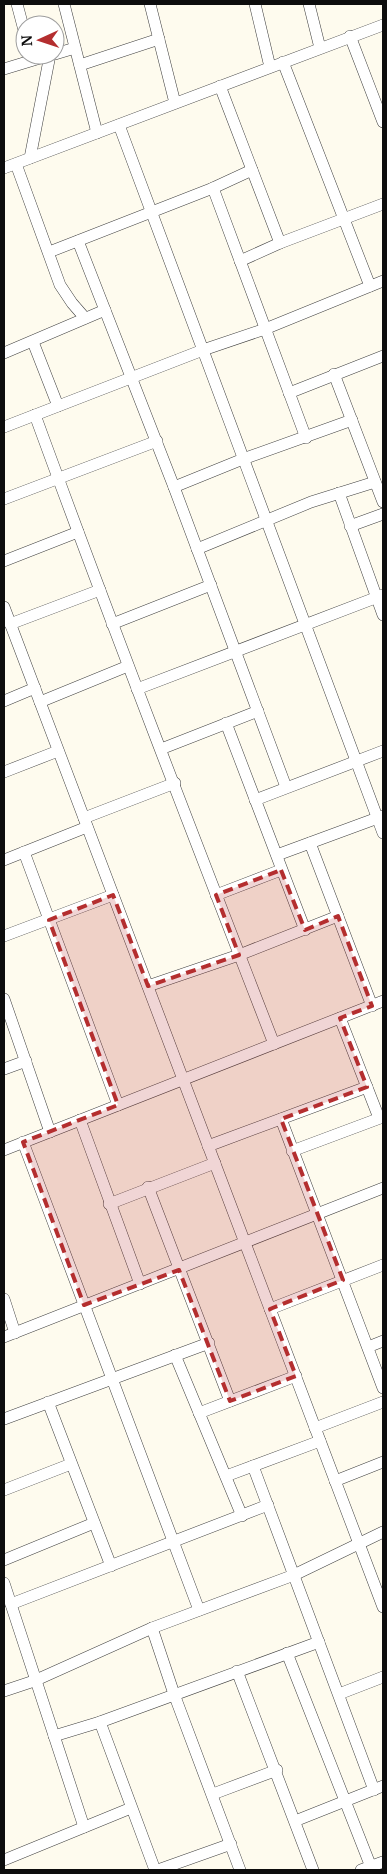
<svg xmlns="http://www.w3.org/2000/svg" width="387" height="1874" viewBox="0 0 387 1874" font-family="Merriweather,serif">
  <rect width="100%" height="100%" fill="#fefbee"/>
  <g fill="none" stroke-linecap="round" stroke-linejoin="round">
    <defs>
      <g id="minor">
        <path d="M17,4L25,34"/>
        <path d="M64,4L97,133"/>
        <path d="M150,4L175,103"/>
        <path d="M255,4L270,67"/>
        <path d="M309,4L320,48"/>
        <path d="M350,36L383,122"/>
        <path d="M55,54L75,48"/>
        <path d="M283,62L370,286"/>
        <path d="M80,65L159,39"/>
        <path d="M4,69L50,55"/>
        <path d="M220,86L280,243"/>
        <path d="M119,125L383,833"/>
        <path d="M30,158L50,55"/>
        <path d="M16,164L60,285L72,303L85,318"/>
        <path d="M4,168L383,25"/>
        <path d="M213,188L306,438"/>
        <path d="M78,241L174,487L286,787"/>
        <path d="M49,252L213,188L252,170"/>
        <path d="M240,261L280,243L383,204"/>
        <path d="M33,342L58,406"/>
        <path d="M4,353L105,310"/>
        <path d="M334,374L383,502"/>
        <path d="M289,393L383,356"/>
        <path d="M35,415C112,626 193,835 274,1044"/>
        <path d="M4,427L203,350L265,329L383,281"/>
        <path d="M174,487L243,459L352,420"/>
        <path d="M339,493L383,615"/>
        <path d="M4,499L157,441"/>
        <path d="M350,526L383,514"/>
        <path d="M197,549L311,502L375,482"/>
        <path d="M4,561L78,532"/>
        <path d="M4,607L383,1607"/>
        <path d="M10,624L100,590"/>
        <path d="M112,624L211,585"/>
        <path d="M137,689L383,595"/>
        <path d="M4,701L35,688"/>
        <path d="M40,702L128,666"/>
        <path d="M226,723L305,930"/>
        <path d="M161,749L258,711"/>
        <path d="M4,772L58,751"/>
        <path d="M255,800L383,751"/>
        <path d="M84,818L175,783"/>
        <path d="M310,843L372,1006"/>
        <path d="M24,852L118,1105"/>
        <path d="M277,855L383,816"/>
        <path d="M4,860L87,827"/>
        <path d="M216,895L281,870"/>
        <path d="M4,936L113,895"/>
        <path d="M148,986L239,955L338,916"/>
        <path d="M4,999L50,1132"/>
        <path d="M340,1018L379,1118"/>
        <path d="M4,1069L26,1061"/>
        <path d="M281,1119L383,1388"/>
        <path d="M80,1120L140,1284"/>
        <path d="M23,1142L199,1610"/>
        <path d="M208,1146L367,1087"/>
        <path d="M4,1150L383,1001"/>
        <path d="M292,1151L383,1117"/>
        <path d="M148,1187L230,1401"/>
        <path d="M109,1204L215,1163"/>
        <path d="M4,1299L15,1333"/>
        <path d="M270,1309L383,1265"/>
        <path d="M4,1337L383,1188"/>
        <path d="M368,1347L383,1341"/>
        <path d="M175,1355L242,1516"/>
        <path d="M48,1402L111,1566"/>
        <path d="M199,1413L296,1376"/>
        <path d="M4,1419L209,1343"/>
        <path d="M315,1428L383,1402"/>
        <path d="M253,1466L374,1790"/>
        <path d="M226,1476L320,1441"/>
        <path d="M335,1481L383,1462"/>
        <path d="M4,1490L71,1464"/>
        <path d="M4,1560L94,1523"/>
        <path d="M4,1583L84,1827"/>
        <path d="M11,1604L268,1505"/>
        <path d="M152,1628L174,1694L240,1870"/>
        <path d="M287,1653L371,1867"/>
        <path d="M237,1671L313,1870"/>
        <path d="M4,1691L34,1681L152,1628L294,1575L383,1532"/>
        <path d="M339,1694L383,1677"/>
        <path d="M100,1722L155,1870"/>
        <path d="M54,1736L100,1722L319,1642"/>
        <path d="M213,1794L277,1770"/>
        <path d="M295,1821L383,1786"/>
        <path d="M4,1860L131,1808"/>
        <path d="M158,1870L231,1844"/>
        <path d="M361,1870L383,1862"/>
      </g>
    </defs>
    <use href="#minor" stroke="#404040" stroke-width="12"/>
    <use href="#minor" stroke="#fff" stroke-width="11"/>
  </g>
  <path fill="#b42e2f" fill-opacity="0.2" stroke="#b42e2f" stroke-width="4" stroke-dasharray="10 6" stroke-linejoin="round" d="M281,870L305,930L338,916L372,1006L340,1018L367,1087L281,1119L343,1280L270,1309L296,1376L230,1401L179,1270L84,1305L23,1142L118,1105L49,920L113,895L148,986L239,955L216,895Z"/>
  <rect width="387" height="1874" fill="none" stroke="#0d0d0d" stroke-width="10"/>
  <g transform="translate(40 40) rotate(267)"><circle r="24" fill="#ffffff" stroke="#9e9e9e"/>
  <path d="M0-4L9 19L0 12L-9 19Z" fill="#b42e2f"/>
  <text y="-8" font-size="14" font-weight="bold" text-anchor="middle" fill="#0d0d0d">N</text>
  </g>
</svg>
